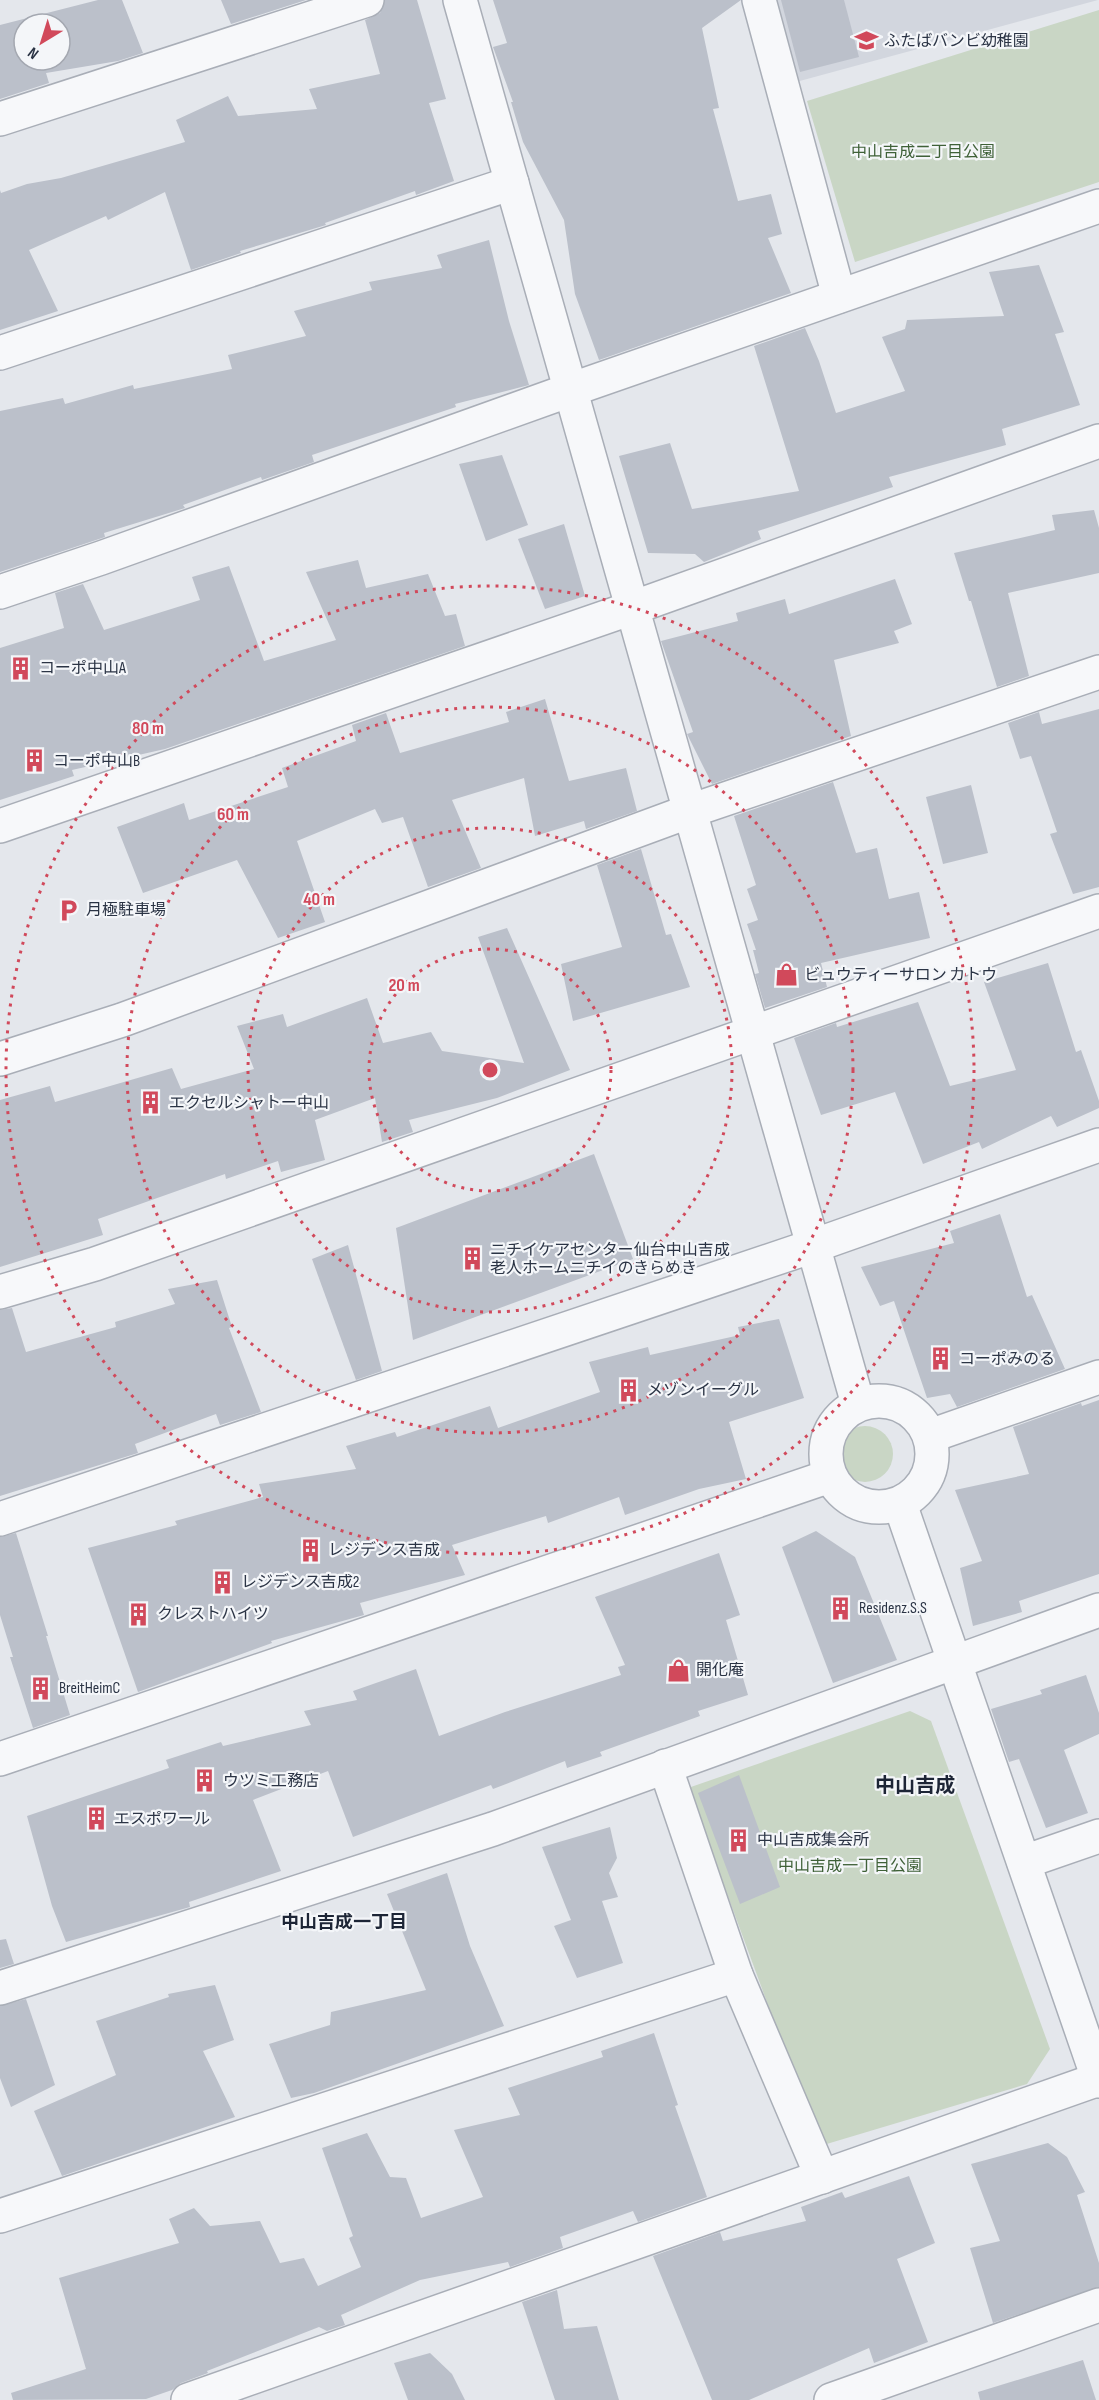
<svg xmlns="http://www.w3.org/2000/svg" width="1099" height="2400" viewBox="0 0 1099 2400" font-family="'Sofia Sans Condensed','Noto Sans JP',sans-serif">
  <rect width="100%" height="100%" fill="#e4e7ec"/>
  <path fill="#d2d6de" d="M773,0H1098L796,82Z"/>
  <g fill="#c9d6c5">
    <path d="M1099,10V182L855,262L807,101Z"/>
    <circle cx="865" cy="1454" r="28"/>
    <path d="M910,1711L931,1721L1050,2049L1027,2084L820,2146L688,1788Z"/>
  </g>
  <g fill="#bbc0ca" fill-rule="evenodd">
    <path d="M98,0H122L143,53L118,61L46,73L49,83L0,99V25ZM24,24H60V60H24Z"/>
    <path d="M221,0H306L231,24Z"/>
    <path d="M385,0H417L446,99L429,103L454,181L416,195L415,191L325,223L326,225L240,251L241,253L191,270L165,192L108,220L106,216L29,250L58,311L0,330V190L1,193L27,184L61,178L185,142L176,120L228,96L238,116L317,109L309,89L380,74L365,20L380,13Z"/>
    <path d="M493,0H741L702,28L719,108L713,109L738,201L771,194L782,234L768,238L791,293L599,360L575,294L564,220L523,142L511,102H513L493,47L507,43Z"/>
    <path d="M781,0H844L859,57L800,72Z"/>
    <path d="M489,240L509,321L529,385L455,404L456,407L312,455L314,462L262,480L261,477L183,505L185,508L104,533L105,537L0,572V411L63,398L65,404L133,385L134,389L232,369L228,355L306,336L294,311L372,290L369,282L442,268L437,255Z"/>
    <path d="M1039,265L1064,332L1055,334L1080,405L1002,429L1006,445L889,477L893,487L758,531L761,539L704,562L695,554L648,553L619,456L670,443L692,509L799,491L754,346L805,328L819,361L836,413L905,391L882,337L905,329L907,320L1004,316L989,272Z"/>
    <path d="M502,455L528,525L486,541L459,464Z"/>
    <path d="M1094,510L1099,528V573L1008,593L1029,676L997,687L971,601H969L954,553L1055,530L1052,515Z"/>
    <path d="M564,524L585,596L545,609L518,539Z"/>
    <path d="M358,560L366,588L428,574L445,616L456,614L465,646L165,749L72,770L74,776L0,800V648L64,628L55,593L83,584L104,630L200,600L192,577L229,566L264,661L336,640L306,572Z"/>
    <path d="M895,579L912,624L894,631L899,643L834,660L851,736L712,784L687,734L693,732L661,641L738,621L736,613L785,599L789,614Z"/>
    <path d="M545,699L569,781L626,768L637,811L586,829L584,821L535,836L524,778L452,800L481,868L428,887L403,817L382,823L375,809L297,841L325,922L278,938L237,860L143,893L117,827L184,803L189,820L288,787L282,768L356,741L352,725L386,713L400,753L509,722L506,712Z"/>
    <path d="M1099,709V887L1073,894L1050,834L1057,832L1031,756L1020,759L1008,723L1039,712L1042,724Z"/>
    <path d="M833,782L856,853L877,848L889,899L919,892L930,938L821,963L827,987L765,1008L755,974L759,973L753,950H756L747,924L758,920L747,889L756,885L734,816Z"/>
    <path d="M971,785L988,853L943,864L926,797Z"/>
    <path d="M641,849L666,935L671,934L690,987L573,1021L561,964L622,947L597,865Z"/>
    <path d="M507,928L570,1070L497,1098L409,1120L413,1132L382,1142L375,1098L315,1120L325,1160L281,1172L278,1161L226,1179L225,1174L98,1219L103,1235L0,1267V1100L50,1086L55,1102L172,1068L181,1089L254,1069L237,1026L283,1014L287,1027L367,998L383,1043L431,1032L442,1051L524,1063L478,937Z"/>
    <path d="M1048,963L1076,1052L1081,1050L1099,1101V1108L1057,1127L1051,1116L982,1149L979,1142L923,1164L895,1092L821,1115L794,1038L836,1023L837,1027L918,1002L950,1086L1016,1070L984,982Z"/>
    <path d="M594,1154L633,1259L413,1340L396,1228Z"/>
    <path d="M1000,1214L1027,1297L1032,1295L1065,1369L957,1407L950,1394L927,1398L894,1301L880,1306L861,1267L954,1243L950,1231Z"/>
    <path d="M348,1245L382,1371L356,1380L312,1259Z"/>
    <path d="M217,1280L232,1327L229,1328L261,1412L220,1425L216,1414L135,1444L138,1453L0,1496V1310L12,1308L26,1352L116,1327L115,1322L175,1304L168,1289Z"/>
    <path d="M779,1319L804,1398L729,1422L746,1479L699,1489L625,1515L619,1497L548,1523L546,1516L452,1545L465,1575L360,1603L364,1615L271,1641L272,1643L138,1692L88,1548L177,1525L175,1521L263,1497L259,1484L356,1469L346,1446L395,1432L397,1437L490,1406L498,1428L600,1392L589,1362L648,1347L650,1355L740,1335L738,1327Z"/>
    <path d="M1099,1400V1574L1019,1601L1022,1612L973,1626L960,1568L982,1561L955,1490L1029,1474L1013,1427L1081,1403L1082,1406Z"/>
    <path d="M816,1531L855,1557L897,1660L833,1683L782,1547Z"/>
    <path d="M16,1533L48,1636H46L70,1715L33,1728L10,1657H13L0,1615V1537Z"/>
    <path d="M719,1553L740,1615L726,1620L748,1695L698,1711L700,1716L600,1752L602,1756L567,1768L565,1761L493,1789L491,1785L353,1837L328,1771L253,1800L281,1871L189,1902L190,1907L66,1942L52,1906L27,1816L169,1768L166,1760L221,1742L223,1746L311,1725L304,1711L357,1700L353,1691L416,1669L439,1736L505,1712L621,1675L618,1667L625,1665L595,1597Z"/>
    <path d="M1086,1675L1099,1713V1734L1064,1750L1088,1813L1046,1828L1019,1759L1009,1762L991,1709L1042,1694L1040,1690Z"/>
    <path d="M739,1775L780,1887L740,1904L698,1793Z"/>
    <path d="M610,1827L617,1858L609,1873L618,1897L602,1901L623,1963L577,1978L554,1926L571,1920L542,1847Z"/>
    <path d="M447,1873L470,1946L504,2026L314,2093L291,2098L269,2044L330,2025L331,2012L426,1990L387,1894Z"/>
    <path d="M6,1939L14,1964L0,1968V1940Z"/>
    <path d="M215,1985L234,2040L203,2051L235,2117L62,2176L34,2111L116,2075L96,2021L169,1997L168,1994Z"/>
    <path d="M26,1999L55,2085L11,2107L0,2078V2006Z"/>
    <path d="M654,2033L678,2105L675,2106L707,2197L638,2222L633,2211L560,2237L563,2248L510,2267L508,2262L420,2280L341,2315L345,2325L327,2331L319,2327L207,2371L208,2373L181,2383L172,2390L146,2399L13,2400L11,2393L86,2369L59,2278L179,2243L169,2219L194,2208L210,2226L260,2221L280,2263L304,2258L318,2286L361,2267L349,2238L353,2236L322,2148L367,2133L390,2177L406,2178L421,2218L483,2197L454,2130L520,2115L508,2088L603,2057L601,2051Z"/>
    <path d="M1048,2143L1067,2157L1085,2192L1077,2195L1099,2263V2287L993,2323L970,2248L1000,2241L971,2164Z"/>
    <path d="M909,2176L935,2243L897,2259L928,2342L874,2363L869,2348L749,2400H712L653,2256L720,2232L723,2241L806,2221L801,2207L842,2192L845,2198Z"/>
    <path d="M557,2290L564,2329L597,2326L619,2400H555L522,2302Z"/>
    <path d="M430,2353L452,2374L465,2400H408L394,2363Z"/>
    <path d="M1083,2360L1096,2400H980L978,2392Z"/>
  </g>
  <g fill="none" stroke-linecap="round" stroke-linejoin="round">
    <defs>
      <g id="minor">
        <path d="M460,0L858,1404"/>
        <path d="M759,0L839,296"/>
        <path d="M0,119L367,0"/>
        <path d="M0,353L512,183"/>
        <path d="M0,592L101,558L570,390L1099,206"/>
        <path d="M0,826L632,608L1099,441"/>
        <path d="M0,1059L122,1020L690,811L1099,672"/>
        <path d="M0,1292L95,1264L1099,911"/>
        <circle cx="879" cy="1454" r="53"/>
        <path d="M930,1436L1099,1377"/>
        <path d="M900,1504L1099,2081"/>
        <path d="M0,1519L813,1246L1099,1145"/>
        <path d="M0,1759L830,1476"/>
        <path d="M665,1766L736,1975L822,2177"/>
        <path d="M1024,1862L1099,1836"/>
        <path d="M0,1988L493,1829L1099,1610"/>
        <path d="M0,2216L736,1975"/>
        <path d="M188,2400L1099,2079"/>
        <path d="M831,2400L1099,2305"/>
      </g>
    </defs>
    <use href="#minor" stroke="#a9aeb7" stroke-width="36"/>
    <use href="#minor" stroke="#f7f8fa" stroke-width="33"/>
  </g>
  <g fill="none" stroke="#d1495b" stroke-width="3" stroke-dasharray="3 6">
    <circle cx="490" cy="1070" r="121"/>
    <circle cx="490" cy="1070" r="242"/>
    <circle cx="490" cy="1070" r="363"/>
    <circle cx="490" cy="1070" r="484"/>
  </g>
  <defs>
    <symbol id="school-bare" viewBox="-9 -9 18 18"><path d="M0-5L7-2L0 1L-7-2ZM-4 1L0 2.5L4 1V4Q0 6-4 4Z" fill="#d1495b" stroke="#f4f6f9" stroke-width="2.5" paint-order="stroke"/></symbol>
    <symbol id="building-bare" viewBox="-9 -9 18 18"><path d="M-4-6H4V6H1V3H-1V6H-4ZM-2.5-4.3h1.7v1.8h-1.7ZM.8-4.3h1.7v1.8H.8ZM-2.5-1h1.7V.8h-1.7ZM.8-1h1.7V.8H.8Z" fill="#d1495b" stroke="#f4f6f9" stroke-width="2.5" paint-order="stroke"/></symbol>
    <symbol id="parking-bare" viewBox="-9 -9 18 18"><path d="M-3.5-5.5H1a3.5 3.5 0 0 1 0 7H-1V5.5H-3.5ZM-1-3.4V-.6H.8a1.4 1.4 0 0 0 0-2.8Z" fill="#d1495b" stroke="#f4f6f9" stroke-width="2.5" paint-order="stroke"/></symbol>
    <symbol id="shop-bare" viewBox="-9 -9 18 18"><path d="M-5-2.5h2.3a2.7 3.5 0 0 1 5.4 0H5L5.5 6h-11ZM-1.5-2.5h3a1.5 2.3 0 0 0-3 0Z" fill="#d1495b" stroke="#f4f6f9" stroke-width="2.5" paint-order="stroke"/></symbol>
  </defs>
  <g fill-rule="evenodd">
    <use href="#school-bare" x="850" y="24" width="33" height="33"/>
    <use href="#building-bare" x="4" y="652" width="33" height="33"/>
    <use href="#building-bare" x="18" y="744" width="33" height="33"/>
    <use href="#parking-bare" x="52" y="894" width="33" height="33"/>
    <use href="#shop-bare" x="770" y="958" width="33" height="33"/>
    <use href="#building-bare" x="134" y="1086" width="33" height="33"/>
    <use href="#building-bare" x="456" y="1242" width="33" height="33"/>
    <use href="#building-bare" x="924" y="1342" width="33" height="33"/>
    <use href="#building-bare" x="612" y="1374" width="33" height="33"/>
    <use href="#building-bare" x="294" y="1534" width="33" height="33"/>
    <use href="#building-bare" x="206" y="1566" width="33" height="33"/>
    <use href="#building-bare" x="824" y="1592" width="33" height="33"/>
    <use href="#building-bare" x="122" y="1598" width="33" height="33"/>
    <use href="#shop-bare" x="662" y="1654" width="33" height="33"/>
    <use href="#building-bare" x="24" y="1672" width="33" height="33"/>
    <use href="#building-bare" x="188" y="1764" width="33" height="33"/>
    <use href="#building-bare" x="80" y="1802" width="33" height="33"/>
    <use href="#building-bare" x="722" y="1824" width="33" height="33"/>
  </g>
  <g text-anchor="middle" dominant-baseline="central" stroke-width="4.5" stroke-linejoin="round" paint-order="stroke">
    <g font-size="16" fill="#2b3445" stroke="#f4f6f9" text-anchor="start">
      <text x="884" y="41">ふたばバンビ幼稚園</text>
      <text x="39" y="668">コーポ中山A</text>
      <text x="53" y="761">コーポ中山B</text>
      <text x="86" y="910">月極駐車場</text>
      <text x="804" y="975">ビュウティーサロン カトウ</text>
      <text x="169" y="1103">エクセルシャトー中山</text>
      <text x="490" y="1250">ニチイケアセンター仙台中山吉成<tspan x="490" dy="18">老人ホームニチイのきらめき</tspan></text>
      <text x="959" y="1359">コーポみのる</text>
      <text x="647" y="1390">メゾンイーグル</text>
      <text x="328" y="1550">レジデンス吉成</text>
      <text x="241" y="1582">レジデンス吉成2</text>
      <text x="859" y="1608">Residenz.S.S</text>
      <text x="157" y="1614">クレストハイツ</text>
      <text x="696" y="1670">開化庵</text>
      <text x="59" y="1688">BreitHeimC</text>
      <text x="223" y="1781">ウツミ工務店</text>
      <text x="114" y="1819">エスポワール</text>
      <text x="757" y="1840">中山吉成集会所</text>
    </g>
    <g font-size="16" fill="#3f6138" stroke="#f4f6f9">
      <text x="923" y="152">中山吉成二丁目公園</text>
      <text x="850" y="1866">中山吉成一丁目公園</text>
    </g>
    <g font-size="18" font-weight="bold" fill="#1d2536" stroke="#f4f6f9">
      <text x="344" y="1922">中山吉成一丁目</text>
    </g>
    <g font-size="20" font-weight="bold" fill="#1d2536" stroke="#f4f6f9">
      <text x="915" y="1786">中山吉成</text>
    </g>
  </g>
  <circle cx="490" cy="1070" r="9" fill="#d1495b" stroke="#f4f6f9" stroke-width="3"/>
  <g font-size="18" text-anchor="middle" font-weight="bold" fill="#d1495b" stroke="#f4f6f9" stroke-width="4.5" stroke-linejoin="round" paint-order="stroke">
    <text x="148" y="734">80 m</text>
    <text x="233" y="820">60 m</text>
    <text x="319" y="905">40 m</text>
    <text x="404" y="991">20 m</text>
  </g>
  <g transform="translate(42 42) rotate(218)"><circle r="28" fill="#f4f6f9" stroke="#a4a8b1" stroke-width="1.5"/>
  <path d="M0-4.5L10 22L0 15L-10 22Z" fill="#d1495b"/>
  <text y="-9" font-size="16" font-weight="bold" text-anchor="middle" fill="#2b3445">N</text>
  </g>
</svg>
